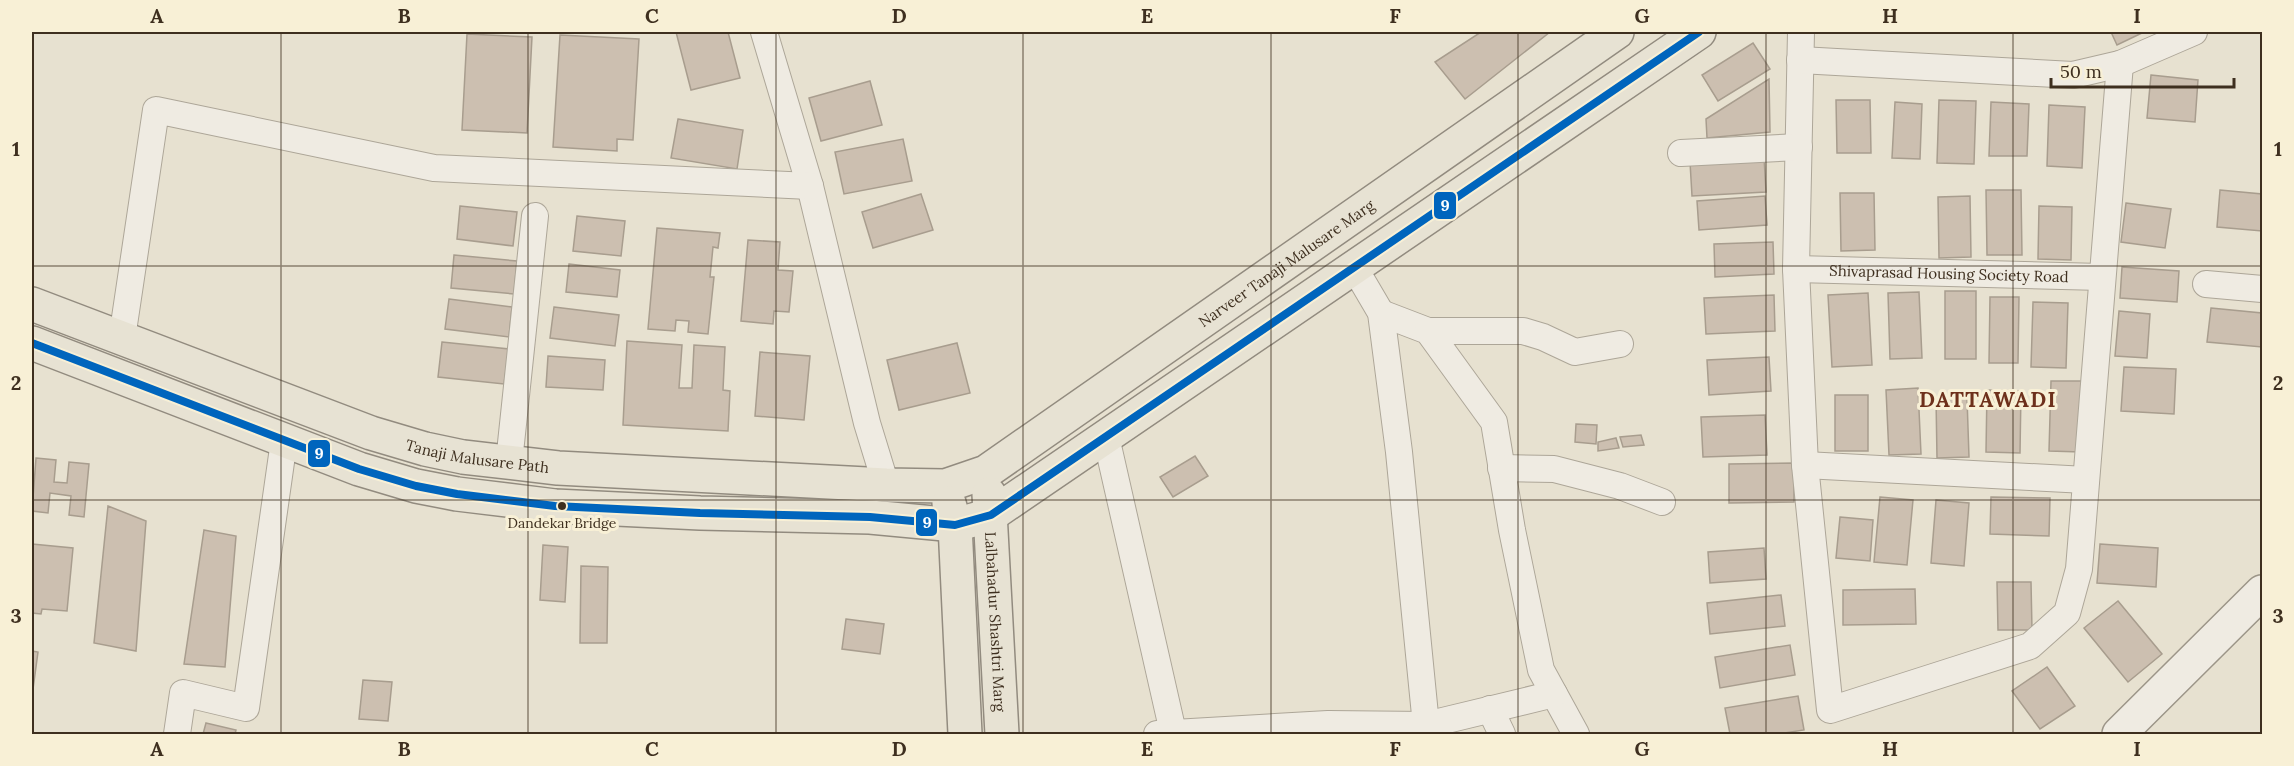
<svg xmlns="http://www.w3.org/2000/svg" width="2294" height="766" viewBox="0 0 2294 766" font-family="Lora,serif">
  <rect width="100%" height="100%" fill="#e7e1d0"/>
  <g fill="#ccbfb0" stroke="#a89d8e" stroke-width="1.5">
    <path d="M676,32H728L740,78L691,90Z"/>
    <path d="M1481,32H1550L1465,99L1435,62Z"/>
    <path d="M2111,32H2144L2117,45Z"/>
    <path d="M467,34L532,37L527,133L462,130Z"/>
    <path d="M560,35L639,39L633,140L617,139V151L553,147Z"/>
    <path d="M1753,43L1770,69L1718,101L1702,75Z"/>
    <path d="M2151,75L2198,80L2195,122L2147,118Z"/>
    <path d="M1769,79L1770,132L1707,138L1706,119Z"/>
    <path d="M870,81L882,125L821,141L809,98Z"/>
    <path d="M1836,100H1870L1871,153H1837Z"/>
    <path d="M1939,100L1976,101L1974,164L1937,163Z"/>
    <path d="M1895,102L1922,104L1920,159L1892,158Z"/>
    <path d="M1991,102L2029,104L2027,156H1989Z"/>
    <path d="M2049,105L2085,107L2082,168L2047,166Z"/>
    <path d="M678,119L743,130L737,169L671,158Z"/>
    <path d="M903,139L912,181L844,194L835,152Z"/>
    <path d="M1764,157L1766,192L1692,196L1690,162Z"/>
    <path d="M1986,190H2021L2022,255H1987Z"/>
    <path d="M2220,190L2262,194V231L2217,227Z"/>
    <path d="M1840,193H1874L1875,250L1841,251Z"/>
    <path d="M921,194L933,230L873,248L862,212Z"/>
    <path d="M1765,196L1767,225L1699,230L1697,201Z"/>
    <path d="M1970,196L1971,257L1939,258L1938,197Z"/>
    <path d="M2126,203L2171,209L2165,248L2121,242Z"/>
    <path d="M460,206L517,212L513,246L457,239Z"/>
    <path d="M2039,206L2072,207L2071,260L2038,259Z"/>
    <path d="M577,216L625,221L621,256L573,251Z"/>
    <path d="M657,228L720,233L718,248L713,247L710,277H714L708,334L688,332L689,321L676,320L675,331L648,329Z"/>
    <path d="M748,240L780,242L778,270L793,271L789,312L774,311L773,324L741,321Z"/>
    <path d="M1773,242L1774,274L1715,277L1714,244Z"/>
    <path d="M454,255L517,261L514,294L451,288Z"/>
    <path d="M569,264L620,270L617,297L566,292Z"/>
    <path d="M2122,267L2179,271L2177,302L2120,298Z"/>
    <rect x="1945" y="291" width="31" height="68"/>
    <path d="M1919,292L1922,358L1890,359L1888,293Z"/>
    <path d="M1868,293L1872,365L1832,367L1828,295Z"/>
    <path d="M1774,295L1775,331L1706,334L1704,298Z"/>
    <path d="M1990,297H2019L2018,363H1989Z"/>
    <path d="M449,299L512,307L509,337L445,329Z"/>
    <path d="M2033,302L2068,303L2066,368L2031,367Z"/>
    <path d="M554,307L619,315L615,346L550,338Z"/>
    <path d="M2211,308L2262,313V347L2207,342Z"/>
    <path d="M2119,311L2150,314L2147,358L2115,356Z"/>
    <path d="M627,341L682,345L679,388H692L694,345L725,347L723,390L730,391L728,431L623,425Z"/>
    <path d="M442,342L509,349L504,384L438,377Z"/>
    <path d="M957,343L970,393L899,410L887,360Z"/>
    <path d="M760,352L810,356L804,420L755,416Z"/>
    <path d="M548,356L605,360L603,390L546,387Z"/>
    <path d="M1769,357L1771,391L1709,395L1707,360Z"/>
    <path d="M2124,367L2176,369L2174,414L2121,411Z"/>
    <path d="M2051,381H2082L2081,452L2049,451Z"/>
    <path d="M1918,388L1921,454L1889,455L1886,390Z"/>
    <path d="M1987,390L2021,391L2020,453L1986,452Z"/>
    <rect x="1835" y="395" width="33" height="56"/>
    <path d="M1936,398H1967L1969,457L1937,458Z"/>
    <path d="M1765,415L1767,455L1703,457L1701,417Z"/>
    <path d="M1576,424L1597,425L1596,444L1575,442Z"/>
    <path d="M1641,435L1644,445L1623,447L1620,437Z"/>
    <path d="M1616,438L1619,448L1598,451V442Z"/>
    <path d="M1195,456L1208,476L1173,497L1160,477Z"/>
    <path d="M36,458L56,460L54,482L67,483L69,462L89,464L84,517L69,515L71,496L50,493L48,513L32,511Z"/>
    <path d="M1794,463V502L1729,503V464Z"/>
    <path d="M1880,497L1913,500L1907,565L1874,562Z"/>
    <path d="M1991,497L2050,498L2049,536L1990,534Z"/>
    <path d="M1936,500L1969,503L1964,566L1931,563Z"/>
    <path d="M108,506L146,521L136,651L94,643Z"/>
    <path d="M1840,517L1873,520L1870,561L1836,558Z"/>
    <path d="M204,530L236,536L225,667L184,664Z"/>
    <path d="M32,544L73,548L67,611L42,609L41,614L32,613Z"/>
    <path d="M2100,544L2158,548L2156,587L2097,583Z"/>
    <path d="M543,545L568,547L565,602L540,600Z"/>
    <path d="M1764,548L1766,579L1710,583L1708,552Z"/>
    <path d="M581,566L608,567L607,643H580Z"/>
    <path d="M1997,582H2031L2032,630H1998Z"/>
    <path d="M1915,589L1916,624L1843,625V590Z"/>
    <path d="M1781,595L1785,626L1710,634L1707,603Z"/>
    <path d="M2118,601L2162,654L2128,682L2084,628Z"/>
    <path d="M846,619L884,624L880,654L842,649Z"/>
    <path d="M1790,645L1795,675L1720,688L1715,657Z"/>
    <path d="M32,651L38,652L33,689H32Z"/>
    <path d="M2047,667L2075,706L2040,729L2012,691Z"/>
    <path d="M363,680L392,682L388,721L359,719Z"/>
    <path d="M1798,696L1804,730L1778,734H1730L1725,708Z"/>
    <path d="M206,723L236,730L235,734H203Z"/>
  </g>
  <g fill="none" stroke-linecap="round" stroke-linejoin="round">
    <defs>
      <g id="street">
        <path d="M764,32L810,186L867,423L886,485"/>
        <path d="M1801,32L1796,269L1805,465L1830,710L2030,646L2067,613L2079,569L2120,64"/>
        <path d="M1800,60L2073,75L2120,64L2194,32"/>
        <path d="M1681,153L1799,147"/>
        <path d="M1354,267L1381,313L1399,452L1426,725"/>
        <path id="s1" d="M1796,269L2102,277"/>
        <path d="M2206,284L2262,289"/>
        <path d="M1381,313L1428,331L1494,422L1512,530L1541,670L1576,734"/>
        <path d="M1428,331H1523L1543,337L1575,352L1620,344"/>
        <path d="M122,338L156,110L434,168L810,186"/>
        <path d="M1106,437L1173,732"/>
        <path d="M509,462L535,216"/>
        <path d="M1805,465L2086,480"/>
        <path d="M1501,468L1554,469L1620,486L1662,502"/>
        <path d="M1490,709L1502,734"/>
        <path d="M177,734L183,693L246,708L284,441"/>
        <path d="M1157,734L1328,724L1426,725L1554,694"/>
      </g>
      <path id="secondary" d="M2119,734L2262,592"/>
      <g id="primary">
        <path id="s2" d="M32,304L371,433L425,449L463,457L558,468L886,485L945,486L986,472L1617,32"/>
        <path d="M32,343L359,469L416,486L457,494L555,506L700,513L870,517L955,525L991,515L1699,32"/>
        <path id="s3" d="M989,494L1002,734"/>
        <path d="M949,503L955,525L965,734"/>
      </g>
    </defs>
    <use href="#street" stroke="#ada698" stroke-width="28"/>
    <use href="#secondary" stroke="#9c9588" stroke-width="36"/>
    <use href="#primary" stroke="#928b7f" stroke-width="36"/>
    <use href="#street" stroke="#efebe2" stroke-width="26"/>
    <use href="#secondary" stroke="#efebe2" stroke-width="33"/>
    <use href="#primary" stroke="#e7e2d3" stroke-width="33"/>
    <defs>
      <path id="bus-1" d="M32,343L359,469L416,486L457,494L555,506L700,513L870,517L955,525L991,515L1699,32"/>
    </defs>
    <use href="#bus-1" stroke="#f8f0d6" stroke-width="12"/>
    <use href="#bus-1" stroke="#0065bd" stroke-width="8"/>
  </g>
  <path fill="none" stroke="#3e2f1f" stroke-width="1.5" stroke-opacity="0.55" d="M281,32V734M528,32V734M776,32V734M1023,32V734M1271,32V734M1518,32V734M1766,32V734M2013,32V734M32,266H2262M32,500H2262"/>
  <circle fill="#3e2f1f" stroke="#f8f0d6" stroke-width="2" cx="562" cy="506" r="5"/>
  <g text-anchor="middle" dominant-baseline="central" stroke-width="6" stroke-linejoin="round" paint-order="stroke">
    <g font-size="14" fill="#3e2f1f" stroke="#f8f0d6">
      <text x="562" y="523">Dandekar Bridge</text>
    </g>
    <g font-size="15" fill="#3e2f1f" stroke="#f8f0d6">
      <text stroke="none"><textPath href="#s2" startOffset="1350">Narveer Tanaji Malusare Marg</textPath></text>
      <text stroke="none"><textPath href="#s1" startOffset="153">Shivaprasad Housing Society Road</textPath></text>
      <text stroke="none"><textPath href="#s2" startOffset="472">Tanaji Malusare Path</textPath></text>
      <text stroke="none"><textPath href="#s3" startOffset="128">Lalbahadur Shashtri Marg</textPath></text>
    </g>
    <g font-size="21" font-weight="bold" letter-spacing="1.5" fill="#6d301b" stroke="#f8f0d6">
      <text x="1988" y="399">DATTAWADI</text>
    </g>
  </g>
  <g stroke="#f8f0d6" stroke-width="2">
    <rect x="1433" y="191" width="24" height="29" rx="6" fill="#0065bd"/>
    <rect x="307" y="439" width="24" height="29" rx="6" fill="#0065bd"/>
    <rect x="915" y="508" width="23" height="29" rx="6" fill="#0065bd"/>
  </g>
  <g font-size="16" text-anchor="middle" font-weight="bold" fill="#fff">
    <text x="1445" y="211">9</text>
    <text x="319" y="459">9</text>
    <text x="927" y="528">9</text>
  </g>
  <rect width="2294" height="766" fill="none" stroke="#f8f0d6" stroke-width="66"/>
  <path d="M2051 78v9h183v-9" fill="none" stroke="#3e2f1f" stroke-width="3"/>
  <text x="2060" y="78" font-size="18" fill="#3e2f1f" stroke="#f8f0d6" stroke-width="4.5" paint-order="stroke">50 m</text>
  <rect x="33" y="33" width="2228" height="700" fill="none" stroke="#3e2f1f" stroke-width="2"/>
  <g font-size="20" text-anchor="middle" font-weight="bold" fill="#3e2f1f">
    <text x="157" y="23">A</text>
    <text x="404" y="23">B</text>
    <text x="652" y="23">C</text>
    <text x="899" y="23">D</text>
    <text x="1147" y="23">E</text>
    <text x="1395" y="23">F</text>
    <text x="1642" y="23">G</text>
    <text x="1890" y="23">H</text>
    <text x="2137" y="23">I</text>
    <text x="16" y="156">1</text>
    <text x="2278" y="156">1</text>
    <text x="16" y="390">2</text>
    <text x="2278" y="390">2</text>
    <text x="16" y="623">3</text>
    <text x="2278" y="623">3</text>
    <text x="157" y="756">A</text>
    <text x="404" y="756">B</text>
    <text x="652" y="756">C</text>
    <text x="899" y="756">D</text>
    <text x="1147" y="756">E</text>
    <text x="1395" y="756">F</text>
    <text x="1642" y="756">G</text>
    <text x="1890" y="756">H</text>
    <text x="2137" y="756">I</text>
  </g>
</svg>
